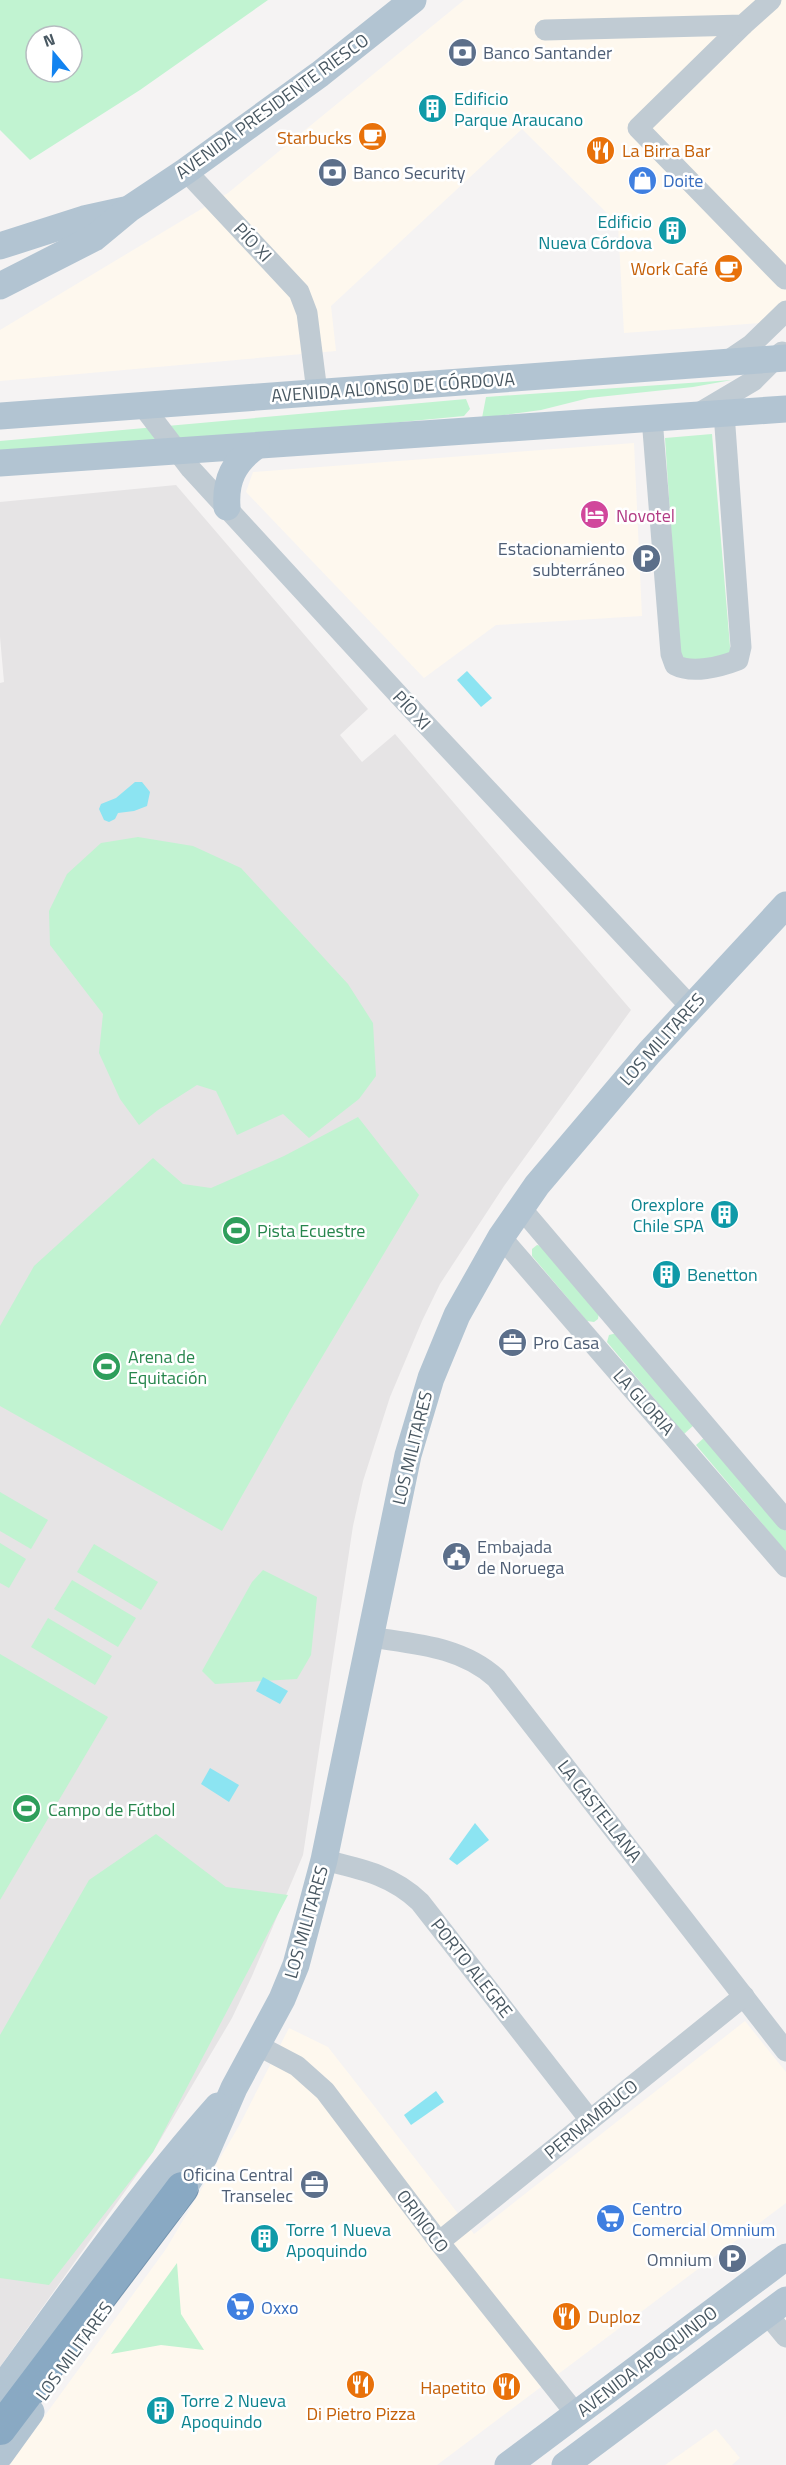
<svg xmlns="http://www.w3.org/2000/svg" width="786" height="2465" viewBox="0 0 786 2465" font-family="'Titillium Web',sans-serif">
  <rect width="100%" height="100%" fill="#f5f3f3"/>
  <g fill="#fef8ee">
    <path d="M464,0H786V321L624,333L618,224L522,129L331,306L336,351L0,381V330L228,193Z"/>
    <path d="M634,443L642,616L496,625L424,678L246,492L253,472Z"/>
    <path d="M745,2021L786,2072V2203L437,2465H9L166,2249L239,2126L289,2028L328,2047L474,2234Z"/>
    <path d="M716,2429L740,2458L732,2465H665Z"/>
  </g>
  <path fill="#e6e4e5" d="M176,485L368,709L340,735L362,762L395,734L631,1010L504,1186L440,1284L422,1321L390,1397L363,1481L353,1526L303,1855L252,1976L232,2018L153,2152L0,2367V683L4,682L0,637V502Z"/>
  <g fill="#c1f3d1" fill-rule="evenodd">
    <path d="M0,0H268L140,90L30,160L0,130ZM36,36H72V72H36Z"/>
    <path d="M732,380L693,387L589,398L541,410L482,418L486,397Z"/>
    <path d="M466,399L470,409L464,416L0,460V441Z"/>
    <path d="M712,434L731,658L680,664L665,438Z"/>
    <path d="M138,837L193,846L241,868L348,984L373,1023L376,1076L359,1099L309,1138L283,1114L237,1135L216,1091L197,1085L158,1110L139,1125L120,1099L99,1053L103,1014L50,945L49,911L67,874L101,843Z"/>
    <path d="M358,1117L419,1195L291,1409L222,1531L0,1406V1326L34,1266L153,1158L183,1184L211,1188L284,1156Z"/>
    <path d="M537,1245L542,1246L599,1312L598,1319L594,1322L587,1321L532,1256V1249Z"/>
    <path d="M617,1333L695,1424L684,1434L607,1342L609,1335Z"/>
    <path d="M706,1436L786,1531V1552L696,1445Z"/>
    <path d="M0,1492L48,1520L31,1549L0,1531Z"/>
    <path d="M0,1543L26,1559L9,1588L0,1583Z"/>
    <path d="M94,1544L158,1582L141,1610L77,1572Z"/>
    <path d="M263,1570L317,1597L311,1655L297,1679L215,1684L202,1671L252,1582Z"/>
    <path d="M72,1580L136,1618L118,1647L54,1609Z"/>
    <path d="M48,1618L112,1656L95,1685L31,1647Z"/>
    <path d="M0,1654L108,1717L0,1900Z"/>
    <path d="M156,1834L226,1887L288,1895L153,2152L49,2285L0,2278V2035L89,1880Z"/>
    <path d="M177,2263L181,2314L204,2350L161,2345L111,2354Z"/>
  </g>
  <g fill="#8ce4f2">
    <path d="M467,671L492,698L481,707L457,680Z"/>
    <path d="M135,782H142L150,792L147,806L134,811L118,813L115,819L109,822L104,820L99,809L101,804L116,798Z"/>
    <path d="M263,1677L288,1691L280,1704L256,1691Z"/>
    <path d="M210,1768L239,1785L229,1802L201,1784Z"/>
    <path d="M475,1823L489,1840L457,1865L449,1859Z"/>
    <path d="M436,2091L444,2102L411,2125L404,2115Z"/>
  </g>
  <g fill="none" stroke-linecap="round" stroke-linejoin="round">
    <defs>
      <path id="highway" d="M0,2429L182,2188"/>
    </defs>
    <use href="#highway" stroke="#7494af" stroke-width="34"/>
    <g stroke="#c0cbd3" stroke-width="21">
      <path d="M743,25L638,128L785,279"/>
      <path d="M545,30L743,25L771,0"/>
      <path d="M186,171L299,292L307,313L317,392"/>
      <path d="M726,362L751,345L786,311"/>
      <path d="M142,405L191,469L406,703L691,1007"/>
      <path d="M699,413L753,381L782,352"/>
      <path d="M652,418L671,654L675,665C692,674 720,667 738,660L741,647L724,413"/>
      <path d="M520,1207L786,1520"/>
      <path d="M501,1237L786,1567"/>
      <path d="M370,1637C414,1644 461,1646 496,1678L786,2051"/>
      <path d="M324,1860C361,1869 392,1875 420,1902L590,2120"/>
      <path d="M257,2045L297,2066L325,2091L439,2242L576,2414"/>
      <path d="M439,2242L744,1996"/>
      <path d="M767,2314L786,2337"/>
    </g>
    <g stroke="#b2c4d2" stroke-width="27">
      <path d="M0,246L84,219L125,210"/>
      <path d="M0,286L94,238L129,209L186,171L320,74L413,0"/>
      <path d="M0,416L786,358"/>
      <path d="M0,463L786,409"/>
      <path d="M227,507C225,480 234,462 256,446"/>
      <path d="M171,2207L204,2157L234,2088L282,1999L296,1965L324,1860L408,1455L431,1378L457,1315L501,1237L537,1185L649,1053L786,905"/>
      <path d="M0,2390C70,2294 139,2195 218,2106"/>
      <path d="M0,2455L31,2412"/>
      <path d="M508,2465L786,2257"/>
      <path d="M565,2465L786,2300"/>
    </g>
    <use href="#highway" stroke="#89a9c3" stroke-width="32"/>
  </g>
  <defs>
    <symbol id="bank-disc" viewBox="-11 -11 22 22"><circle r="9.5" fill="#5c6f8a" stroke="#fff"/><path d="M-6-4H6V4H-6ZM0-2.3a2.3 2.3 0 1 0 0 4.6a2.3 2.3 0 1 0 0-4.6Z" fill="#fff"/></symbol>
    <symbol id="building-disc" viewBox="-11 -11 22 22"><circle r="9.5" fill="#0f9aa8" stroke="#fff"/><path d="M-4-6H4V6H1V3H-1V6H-4ZM-2.5-4.3h1.7v1.8h-1.7ZM.8-4.3h1.7v1.8H.8ZM-2.5-1h1.7V.8h-1.7ZM.8-1h1.7V.8H.8Z" fill="#fff"/></symbol>
    <symbol id="cafe-disc" viewBox="-11 -11 22 22"><circle r="9.5" fill="#e8710a" stroke="#fff"/><path d="M-5.5-4.5H6V0H3Q3 3.5 0 3.5H-2.5Q-5.5 3.5-5.5 0ZM3-3.2v2h1.7v-2ZM-6 4.5H4V6H-6Z" fill="#fff"/></symbol>
    <symbol id="restaurant-disc" viewBox="-11 -11 22 22"><circle r="9.5" fill="#e8710a" stroke="#fff"/><path d="M-5-6h1v4h1v-4h1v4h1v-4h1v5L-1.5 .5V6h-2V.5L-5-1ZM5-6V6H3V1.5H1.5Q1.5-4 5-6Z" fill="#fff"/></symbol>
    <symbol id="shop-disc" viewBox="-11 -11 22 22"><circle r="9.5" fill="#3f7fe0" stroke="#fff"/><path d="M-5-2.5h2.3a2.7 3.5 0 0 1 5.4 0H5L5.5 6h-11ZM-1.5-2.5h3a1.5 2.3 0 0 0-3 0Z" fill="#fff"/></symbol>
    <symbol id="hotel-disc" viewBox="-11 -11 22 22"><circle r="9.5" fill="#d1479c" stroke="#fff"/><path d="M-6-4.5h1.5V1H6V5H4.5V3h-9V5H-6ZM-4 0a1.8 1.8 0 1 1 3.6 0ZM.5 0V-2.5h3Q6-2.5 6 0Z" fill="#fff"/></symbol>
    <symbol id="parking-disc" viewBox="-11 -11 22 22"><circle r="9.5" fill="#5c6f8a" stroke="#fff"/><path d="M-3.5-5.5H1a3.5 3.5 0 0 1 0 7H-1V5.5H-3.5ZM-1-3.4V-.6H.8a1.4 1.4 0 0 0 0-2.8Z" fill="#fff"/></symbol>
    <symbol id="stadium-disc" viewBox="-11 -11 22 22"><circle r="9.5" fill="#2e9e5b" stroke="#fff"/><path d="M0-5a6.5 5 0 1 0 0 10a6.5 5 0 1 0 0-10ZM-3.5-1.8h7v3.6h-7Z" fill="#fff"/></symbol>
    <symbol id="office-disc" viewBox="-11 -11 22 22"><circle r="9.5" fill="#5c6f8a" stroke="#fff"/><path d="M-6-3h4V-5.5h4V-3h4V5H-6ZM-1-4.5V-3h2v-1.5ZM-6 0V1H6V0Z" fill="#fff"/></symbol>
    <symbol id="civic-disc" viewBox="-11 -11 22 22"><circle r="9.5" fill="#5c6f8a" stroke="#fff"/><path d="M-.6-6.5H3V-4.5H.6V-3L4-1V1h2V6H-6V1h2V-1L-.6-3ZM-1.2 2.5V6h2.4V2.5Z" fill="#fff"/></symbol>
    <symbol id="supermarket-disc" viewBox="-11 -11 22 22"><circle r="9.5" fill="#3f7fe0" stroke="#fff"/><path d="M-6-5.5h2.5l.6 2H6L4.5 2H-2.5L-4.4-4H-6ZM-1.5 3.2a1.3 1.3 0 1 0 .1 0ZM3 3.2a1.3 1.3 0 1 0 .1 0Z" fill="#fff"/></symbol>
  </defs>
  <g fill-rule="evenodd">
    <use href="#bank-disc" x="446" y="36" width="33" height="33"/>
    <use href="#building-disc" x="416" y="92" width="33" height="33"/>
    <use href="#cafe-disc" x="356" y="120" width="33" height="33"/>
    <use href="#restaurant-disc" x="584" y="134" width="33" height="33"/>
    <use href="#bank-disc" x="316" y="156" width="33" height="33"/>
    <use href="#shop-disc" x="626" y="164" width="33" height="33"/>
    <use href="#building-disc" x="656" y="214" width="33" height="33"/>
    <use href="#cafe-disc" x="712" y="252" width="33" height="33"/>
    <use href="#hotel-disc" x="578" y="498" width="33" height="33"/>
    <use href="#parking-disc" x="630" y="542" width="33" height="33"/>
    <use href="#building-disc" x="708" y="1198" width="33" height="33"/>
    <use href="#stadium-disc" x="220" y="1214" width="33" height="33"/>
    <use href="#building-disc" x="650" y="1258" width="33" height="33"/>
    <use href="#office-disc" x="496" y="1326" width="33" height="33"/>
    <use href="#stadium-disc" x="90" y="1350" width="33" height="33"/>
    <use href="#civic-disc" x="440" y="1540" width="33" height="33"/>
    <use href="#stadium-disc" x="10" y="1792" width="33" height="33"/>
    <use href="#office-disc" x="298" y="2168" width="33" height="33"/>
    <use href="#supermarket-disc" x="594" y="2202" width="33" height="33"/>
    <use href="#building-disc" x="248" y="2222" width="33" height="33"/>
    <use href="#parking-disc" x="716" y="2242" width="33" height="33"/>
    <use href="#supermarket-disc" x="224" y="2290" width="33" height="33"/>
    <use href="#restaurant-disc" x="550" y="2300" width="33" height="33"/>
    <use href="#restaurant-disc" x="344" y="2368" width="33" height="33"/>
    <use href="#restaurant-disc" x="490" y="2370" width="33" height="33"/>
    <use href="#building-disc" x="144" y="2394" width="33" height="33"/>
  </g>
  <g text-anchor="middle" dominant-baseline="central" stroke-width="5" stroke-linejoin="round" paint-order="stroke">
    <g font-size="18" fill="#4e5e75" stroke="#fff" text-anchor="start">
      <text x="483" y="52">Banco Santander</text>
      <text x="353" y="172">Banco Security</text>
      <text x="625" y="548" text-anchor="end">Estacionamiento<tspan x="625" dy="21">subterráneo</tspan></text>
      <text x="533" y="1342">Pro Casa</text>
      <text x="477" y="1546">Embajada<tspan x="477" dy="21">de Noruega</tspan></text>
      <text x="293" y="2174" text-anchor="end">Oficina Central<tspan x="293" dy="21">Transelec</tspan></text>
      <text x="712" y="2259" text-anchor="end">Omnium</text>
    </g>
    <g font-size="18" fill="#0d838f" stroke="#fff" text-anchor="start">
      <text x="454" y="98">Edificio<tspan x="454" dy="21">Parque Araucano</tspan></text>
      <text x="652" y="221" text-anchor="end">Edificio<tspan x="652" dy="21">Nueva Córdova</tspan></text>
      <text x="704" y="1204" text-anchor="end">Orexplore<tspan x="704" dy="21">Chile SPA</tspan></text>
      <text x="687" y="1274">Benetton</text>
      <text x="286" y="2229">Torre 1 Nueva<tspan x="286" dy="21">Apoquindo</tspan></text>
      <text x="181" y="2400">Torre 2 Nueva<tspan x="181" dy="21">Apoquindo</tspan></text>
    </g>
    <g font-size="18" fill="#495862" stroke="#fff">
      <text transform="translate(272 106) rotate(-36)">AVENIDA PRESIDENTE RIESCO</text>
      <text transform="translate(253 242) rotate(47)">PÍO XI</text>
      <text transform="translate(393 387) rotate(-4)">AVENIDA ALONSO DE CÓRDOVA</text>
      <text transform="translate(412 710) rotate(47)">PÍO XI</text>
      <text transform="translate(662 1039) rotate(-48)">LOS MILITARES</text>
      <text transform="translate(644 1402) rotate(48)">LA GLORIA</text>
      <text transform="translate(412 1448) rotate(-76)">LOS MILITARES</text>
      <text transform="translate(600 1811) rotate(52)">LA CASTELLANA</text>
      <text transform="translate(306 1922) rotate(-74)">LOS MILITARES</text>
      <text transform="translate(472 1968) rotate(52)">PORTO ALEGRE</text>
      <text transform="translate(591 2119) rotate(-39)">PERNAMBUCO</text>
      <text transform="translate(423 2221) rotate(53)">ORINOCO</text>
      <text transform="translate(74 2351) rotate(-54)">LOS MILITARES</text>
      <text transform="translate(647 2361) rotate(-37)">AVENIDA APOQUINDO</text>
    </g>
    <g font-size="18" fill="#c56008" stroke="#fff" text-anchor="end">
      <text x="352" y="137">Starbucks</text>
      <text x="622" y="150" text-anchor="start">La Birra Bar</text>
      <text x="708" y="268">Work Café</text>
      <text x="588" y="2316" text-anchor="start">Duploz</text>
      <text x="486" y="2387">Hapetito</text>
      <text x="361" y="2413" text-anchor="middle">Di Pietro Pizza</text>
    </g>
    <g font-size="18" fill="#366cbe" stroke="#fff" text-anchor="start">
      <text x="663" y="180">Doite</text>
      <text x="632" y="2208">Centro<tspan x="632" dy="21">Comercial Omnium</tspan></text>
      <text x="261" y="2307">Oxxo</text>
    </g>
    <g font-size="18" fill="#b23c85" stroke="#fff" text-anchor="start">
      <text x="616" y="515">Novotel</text>
    </g>
    <g font-size="18" fill="#27864d" stroke="#fff" text-anchor="start">
      <text x="257" y="1230">Pista Ecuestre</text>
      <text x="128" y="1356">Arena de<tspan x="128" dy="21">Equitación</tspan></text>
      <text x="48" y="1809">Campo de Fútbol</text>
    </g>
  </g>
  <g transform="translate(54 54) rotate(341)"><circle r="28" fill="#ffffff" stroke="#b6bcc0" stroke-width="1.5"/>
  <path d="M0-4.5L10 22L0 15L-10 22Z" fill="#1283f0"/>
  <text y="-9" font-size="16" font-weight="bold" text-anchor="middle" fill="#495862">N</text>
  </g>
</svg>
